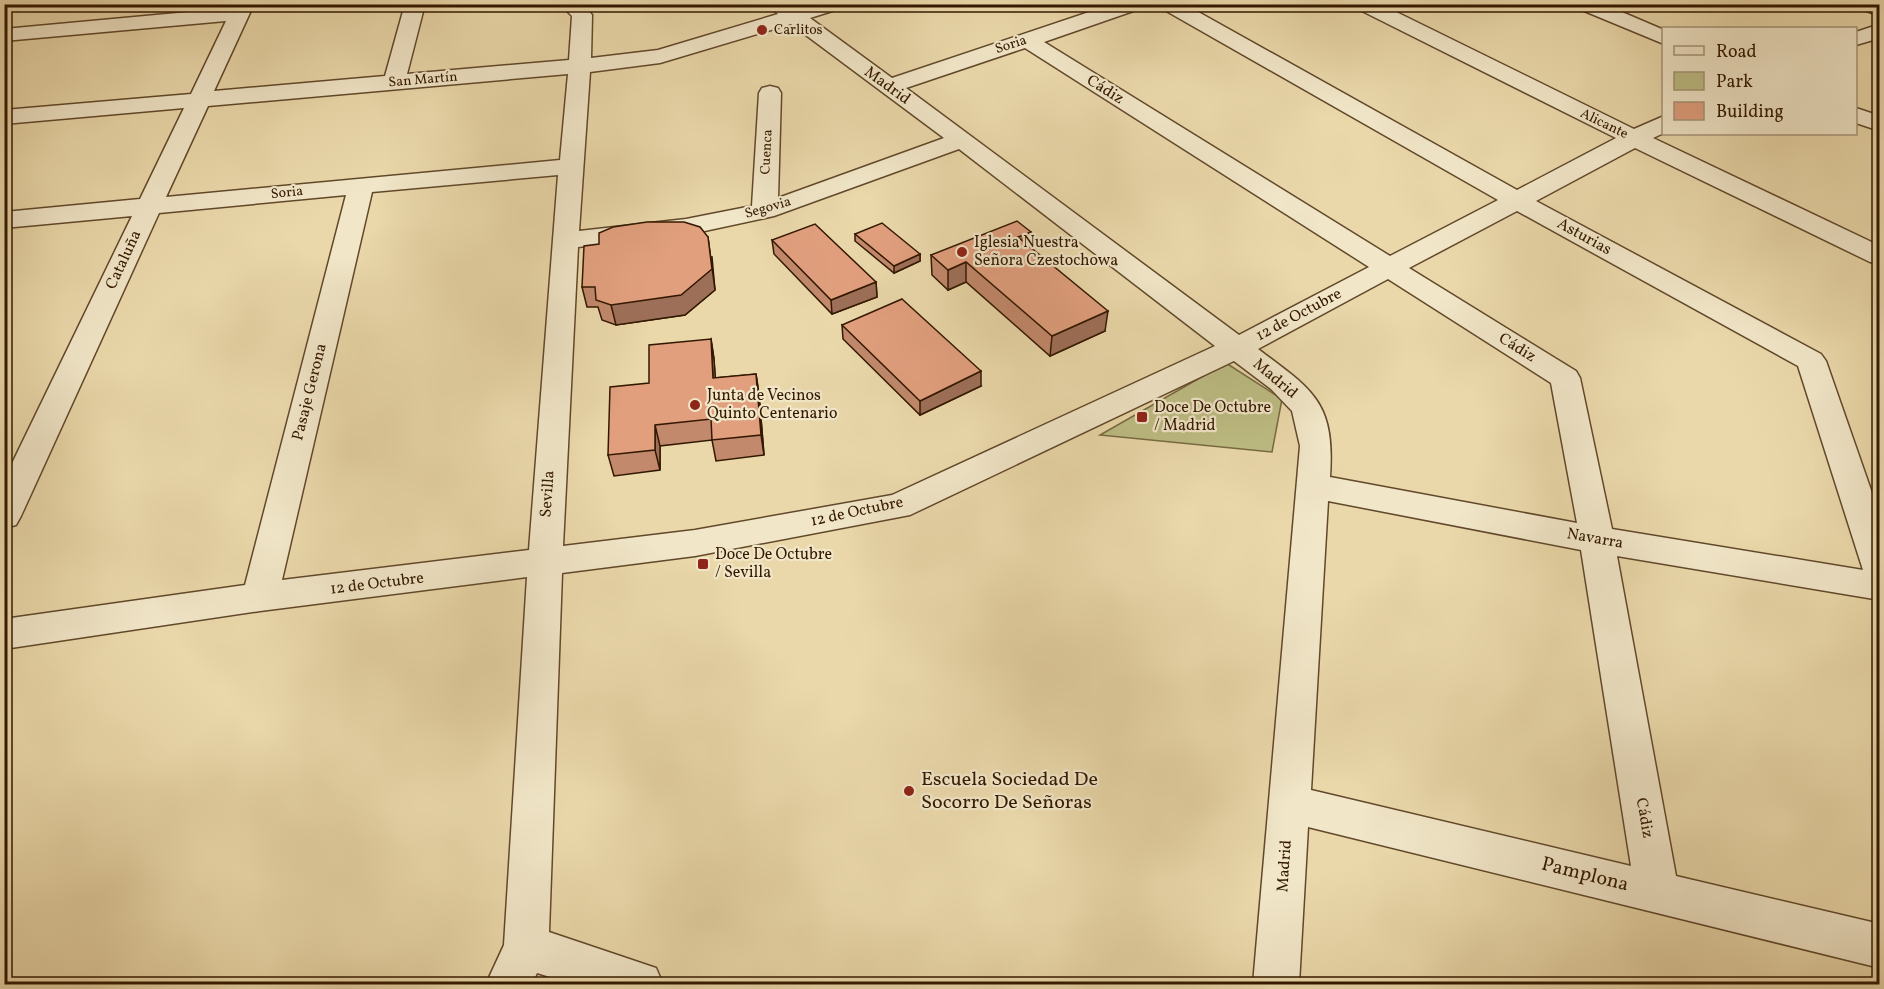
<svg xmlns="http://www.w3.org/2000/svg" width="1884" height="989" viewBox="0 0 1884 989" font-family="Vollkorn,serif">
  <rect width="100%" height="100%" fill="#ead8aa"/>
  <filter id="stains"><feTurbulence type="fractalNoise" baseFrequency=".00333" numOctaves="4"/><feColorMatrix values="0 0 0 0 .2 0 0 0 0 .09 0 0 0 0 .02 0 0 0 .5 -.17"/></filter>
  <radialGradient id="worn" r=".72"><stop offset=".6" stop-color="#630" stop-opacity="0"/><stop offset="1" stop-color="#630" stop-opacity=".3"/></radialGradient>
  <path fill="#bdbd84" stroke="#786a42" stroke-width="1.5" d="M1226,363L1282,399L1272,452L1100,435Z"/>
  <g fill="none" stroke-linecap="round" stroke-linejoin="round">
    <defs>
      <g id="minor">
        <path d="M233,4H254L214,91L385,76L405,4H425L407,74L569,60L572,16L560,4H583L592,15L591,58L658,50L778,14L767,4H791L797,9L811,4H845L842,8L810,18L892,78L1113,4H1145L1142,8L1044,42L1390,256L1498,200L1161,8L1158,4H1184L1517,190L1616,138L1356,8L1353,4H1380L1634,129L1664,116V133L1653,138L1880,246V264L1870,262L1635,148L1536,201L1821,354L1826,361L1880,516V600L1617,556L1676,876L1880,924V968L1308,827L1299,984H1253L1300,446L1292,411L1271,389L1234,361L910,515L695,556L562,573L549,932L656,968L663,984H573L537,973L532,984H486L504,945L527,577L260,611L4,649V619L245,585L346,195L159,213L21,516L16,525L4,528V480L132,216L4,228V212L140,199L184,108L4,124V110L191,94L226,21L4,41V29L232,8ZM791,24L944,138L778,198L781,93L778,88L770,86L762,88L759,93L752,206L686,219L579,231L590,72L660,63ZM1025,48L1369,267L1239,335L906,88ZM568,74L560,160L166,197L208,106ZM959,149L1215,346L892,495L695,530L563,546L578,247L686,235L774,216ZM558,175L529,550L282,580L372,192ZM1517,211L1798,366L1863,570L1612,529L1580,378L1576,371L1409,268ZM1388,279L1551,383L1577,523L1330,477C1335,402 1314,391 1258,349ZM1328,501L1581,550L1631,866L1311,790Z"/>
        <path d="M1574,4H1603L1664,30V44L1577,8Z"/>
        <path d="M1856,4H1880V16L1859,8Z"/>
        <path d="M1880,24V38L1856,45V32Z"/>
        <path d="M1856,108L1880,116V131L1856,123Z"/>
      </g>
    </defs>
    <use href="#minor" stroke="#61482a" stroke-width="3"/>
    <use href="#minor" fill="#f1e6c8" fill-rule="evenodd"/>
  </g>
  <g fill="#c2896c" stroke="#331800" stroke-width="1.5">
    <path d="M855,234L920,254V261L894,273L855,241Z"/>
    <path d="M772,240L876,282L877,297L832,314L774,254Z"/>
    <path d="M1030,247L1105,331L1050,356L966,282L948,290L932,275L931,255Z"/>
    <path d="M712,257L715,290L685,315L616,325L602,320L598,307H587L582,287Z"/>
    <path d="M842,325L981,386L920,415L843,339Z"/>
    <path d="M711,339L714,359L715,378L756,374L759,394L764,455L716,461L712,440L660,446V470L614,476L608,455Z"/>
  </g>
  <g fill="#9e6f58" stroke="#331800" stroke-width="1.5">
    <path d="M1031,232L1030,252L1018,237Z"/>
    <path d="M708,237L715,290L685,315L616,325L611,305Z"/>
    <path d="M920,254V261L894,273V266Z"/>
    <path d="M966,262V282L948,290V270Z"/>
    <path d="M876,282L877,297L832,314L831,300Z"/>
    <path d="M1108,311L1105,331L1050,356L1052,336Z"/>
    <path d="M711,339L714,359L717,399L713,378Z"/>
    <path d="M981,371V386L920,415V401Z"/>
    <path d="M756,374L759,394L764,455L761,435Z"/>
    <path d="M655,425L660,446V470L655,450Z"/>
  </g>
  <g fill="#e19f7e" stroke="#331800" stroke-width="1.5">
    <path d="M1017,221L1031,232L1018,237L1108,311L1052,336L966,262L948,270L931,255Z"/>
    <path d="M647,222H684L700,227L708,237L712,269L681,295L611,305L596,300L595,287H582L584,246L599,244V233L613,227Z"/>
    <path d="M882,223L920,254L894,266L855,234Z"/>
    <path d="M815,224L876,282L831,300L772,240Z"/>
    <path d="M902,299L981,371L920,401L842,325Z"/>
    <path d="M711,339L713,378L756,374L761,435L712,440L711,419L655,425V450L608,455L610,387L649,383V345Z"/>
  </g>
  <g fill="#8f2418" stroke="#f1e6c8" stroke-width="2">
    <circle cx="762" cy="30" r="6"/>
    <circle cx="962" cy="252" r="6"/>
    <circle cx="695" cy="405" r="6"/>
    <rect x="1136" y="411" width="12" height="12" rx="3"/>
    <rect x="697" y="558" width="12" height="12" rx="3"/>
    <circle cx="909" cy="791" r="6"/>
  </g>
  <g text-anchor="middle" dominant-baseline="central" stroke-width="4.5" stroke-linejoin="round" paint-order="stroke">
    <g font-size="14" fill="#331800" stroke="#f1e6c8" text-anchor="start">
      <text x="774" y="30">Carlitos</text>
    </g>
    <g font-size="14" fill="#331800" stroke="#f1e6c8">
      <text transform="translate(1011 45) rotate(-18)">Soria</text>
      <text transform="translate(423 80) rotate(-5)">San Martín</text>
      <text transform="translate(1604 124) rotate(26)">Alicante</text>
      <text transform="translate(767 152) rotate(-87)">Cuenca</text>
      <text transform="translate(287 193) rotate(-6)">Soria</text>
      <text transform="translate(768 208) rotate(-16)">Segovia</text>
    </g>
    <g font-size="16" fill="#331800" stroke="#f1e6c8">
      <text transform="translate(887 86) rotate(36)">Madrid</text>
      <text transform="translate(1105 90) rotate(32)">Cádiz</text>
      <text transform="translate(1584 237) rotate(29)">Asturias</text>
      <text transform="translate(124 260) rotate(-65)">Cataluña</text>
      <text transform="translate(1299 315) rotate(-28)">12 de Octubre</text>
      <text transform="translate(1517 348) rotate(32)">Cádiz</text>
      <text transform="translate(1275 379) rotate(40)">Madrid</text>
      <text transform="translate(310 392) rotate(-76)">Pasaje Gerona</text>
      <text transform="translate(548 494) rotate(-86)">Sevilla</text>
      <text transform="translate(857 512) rotate(-12)">12 de Octubre</text>
      <text transform="translate(1595 539) rotate(10)">Navarra</text>
      <text transform="translate(377 584) rotate(-7)">12 de Octubre</text>
      <text transform="translate(1644 818) rotate(80)">Cádiz</text>
      <text transform="translate(1285 866) rotate(-86)">Madrid</text>
    </g>
    <g font-size="16" fill="#331800" stroke="#f1e6c8" text-anchor="start">
      <text x="974" y="243">Iglesia Nuestra<tspan x="974" dy="18">Señora Czestochowa</tspan></text>
      <text x="707" y="396">Junta de Vecinos<tspan x="707" dy="18">Quinto Centenario</tspan></text>
      <text x="1154" y="408">Doce De Octubre<tspan x="1154" dy="18">/ Madrid</tspan></text>
      <text x="715" y="555">Doce De Octubre<tspan x="715" dy="18">/ Sevilla</tspan></text>
    </g>
    <g font-size="20" fill="#331800" stroke="#f1e6c8" text-anchor="start">
      <text x="921" y="780">Escuela Sociedad De<tspan x="921" dy="23">Socorro De Señoras</tspan></text>
    </g>
    <g font-size="20" fill="#331800" stroke="#f1e6c8">
      <text transform="translate(1585 875) rotate(14)">Pamplona</text>
    </g>
  </g>
  <rect width="1884" height="989" fill="none" stroke="#ead8aa" stroke-width="24"/>
  <rect x="6" y="6" width="1872" height="977" fill="none" stroke="#331800" stroke-width="3"/>
  <rect x="12" y="12" width="1860" height="965" fill="none" stroke="#331800" stroke-width="1.5"/>
  <rect x="1662" y="27" width="195" height="108" fill="#f1e6c8" stroke="#a59478" stroke-width="1.5"/>
  <rect x="1674" y="46" width="30" height="9" fill="#f1e6c8" stroke="#a59478" stroke-width="1.5"/>
  <text x="1716" y="57" font-size="18" fill="#331800">Road</text>
  <rect x="1674" y="72" width="30" height="18" fill="#bdbd84" stroke="#a59478" stroke-width="1.5"/>
  <text x="1716" y="87" font-size="18" fill="#331800">Park</text>
  <rect x="1674" y="102" width="30" height="18" fill="#e19f7e" stroke="#a59478" stroke-width="1.5"/>
  <text x="1716" y="117" font-size="18" fill="#331800">Building</text>
  <rect width="100%" height="100%" filter="url(#stains)"/>
  <rect width="100%" height="100%" fill="url(#worn)"/>
</svg>
